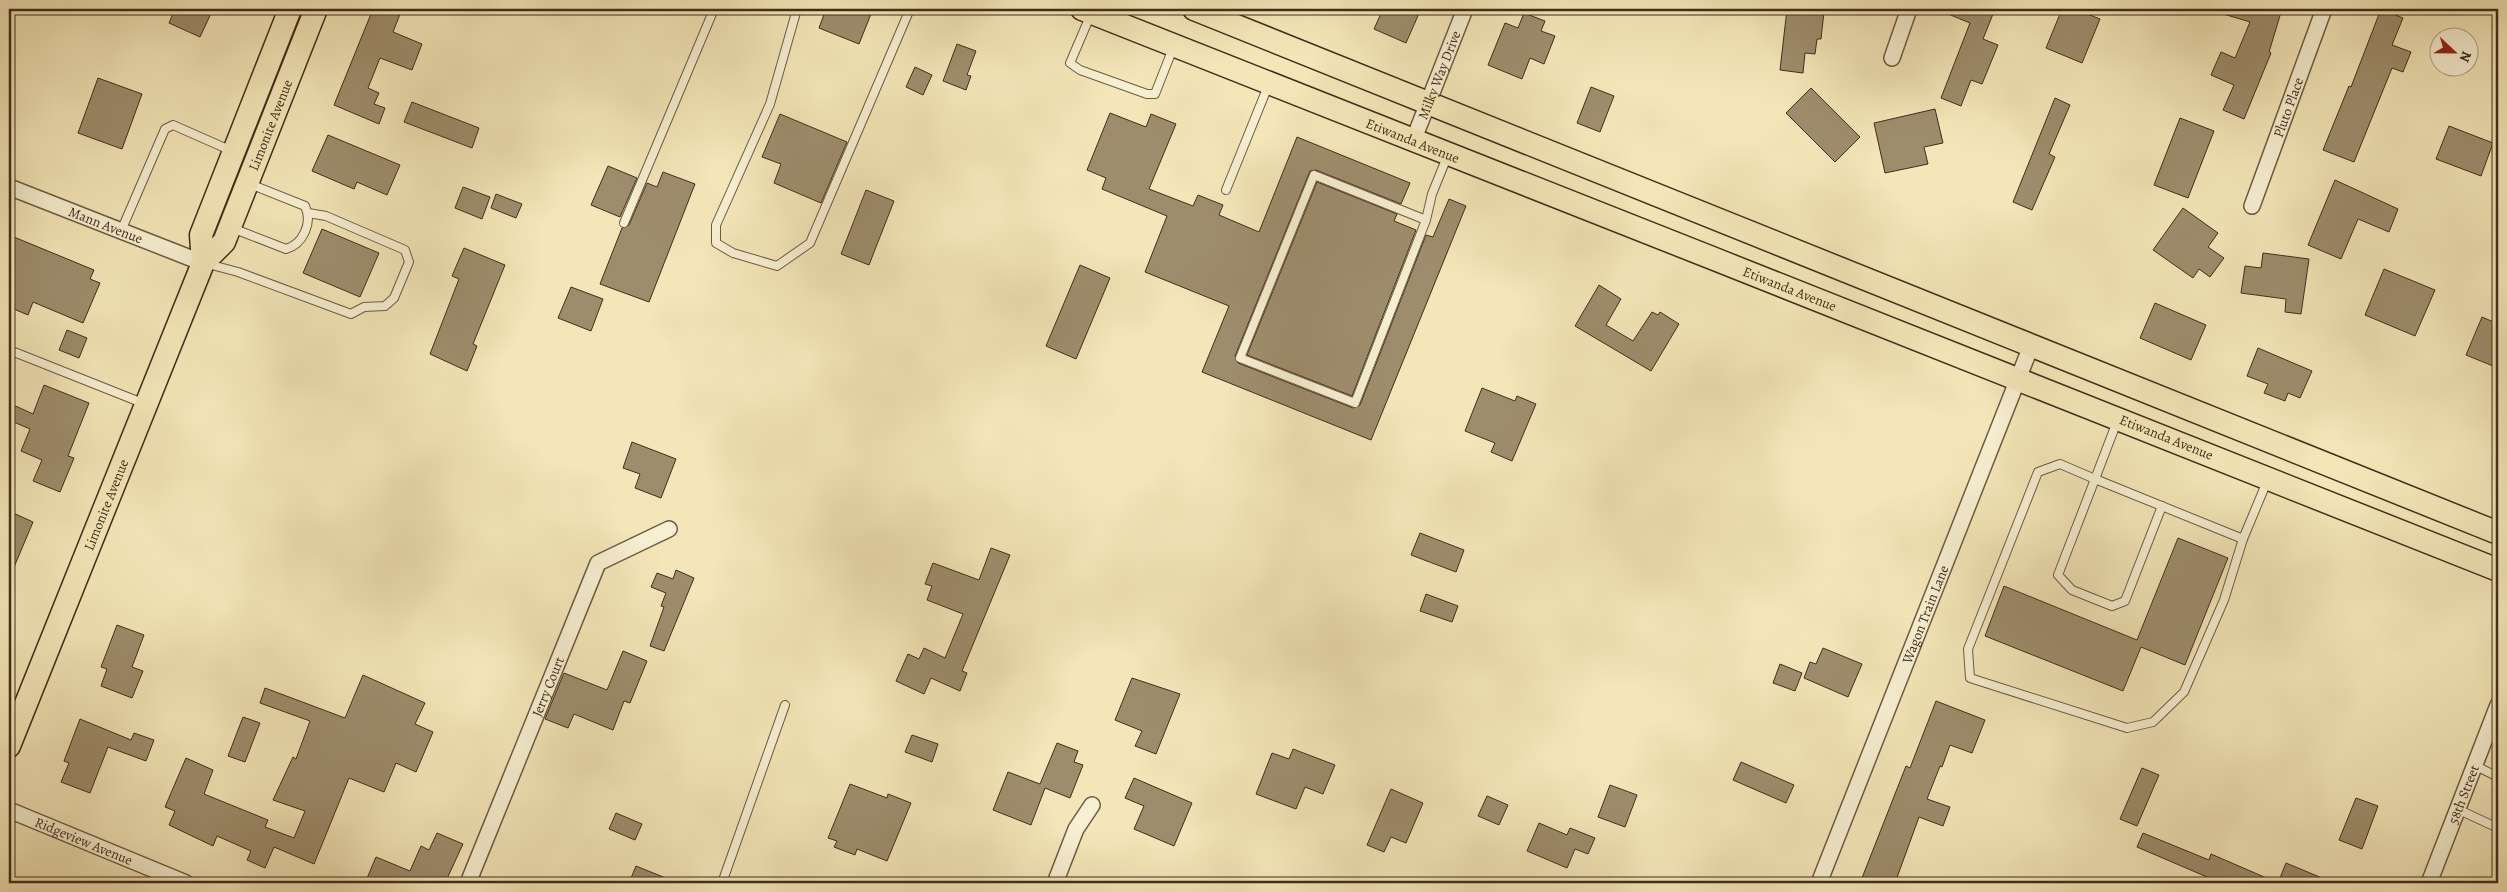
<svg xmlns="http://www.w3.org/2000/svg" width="2507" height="892" viewBox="0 0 2507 892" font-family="Alegreya,serif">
  <rect width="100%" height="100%" fill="#f3e6b8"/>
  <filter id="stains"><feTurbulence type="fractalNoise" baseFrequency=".004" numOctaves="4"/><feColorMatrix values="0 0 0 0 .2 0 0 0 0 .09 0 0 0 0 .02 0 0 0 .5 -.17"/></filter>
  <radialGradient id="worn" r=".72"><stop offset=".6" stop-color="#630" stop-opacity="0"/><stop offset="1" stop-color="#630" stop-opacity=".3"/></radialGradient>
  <g fill="#9e8d6d" stroke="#412d1b">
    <path d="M175,9H213L200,37L169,23Z"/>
    <path d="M373,9H402L393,32L422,44L412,70L380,58L368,88L379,93L374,104L385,108L379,124L334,105Z"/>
    <path d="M826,9H857L871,14L859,44L819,28Z"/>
    <path d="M1383,9H1421L1406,43L1374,29Z"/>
    <path d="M1787,9L1824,12L1821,39H1817L1815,54L1805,53L1803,73L1780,70Z"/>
    <path d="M1936,9H1995L1983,39L1998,45L1982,84L1971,80L1961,106L1941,98L1970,23Z"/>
    <path d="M2062,9H2075L2100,19L2082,63L2046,48Z"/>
    <path d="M2220,9H2282L2269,52L2271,53L2244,119L2223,110L2234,85L2211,75L2221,52L2235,58L2250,22L2220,13Z"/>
    <path d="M2381,9L2403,18L2392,45L2411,52L2403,72L2392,68L2354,162L2323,150L2349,86L2351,87Z"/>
    <path d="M1524,13L1545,21L1541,31L1555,36L1544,64L1530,58L1522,79L1488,65L1505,23L1518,28Z"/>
    <path d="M957,44L976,51L967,75L971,76L966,90L943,81Z"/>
    <path d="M915,67L932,75L923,95L906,87Z"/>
    <path d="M98,78L142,94L122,149L78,133Z"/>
    <path d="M1591,87L1614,96L1600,132L1577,123Z"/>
    <path d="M1811,88L1860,137L1835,162L1786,113Z"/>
    <path d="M2055,98L2070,105L2049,154L2055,157L2032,210L2013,202Z"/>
    <path d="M412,102L479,128L472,148L404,122Z"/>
    <path d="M1935,109L1943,143L1924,147L1928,164L1885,173L1874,123Z"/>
    <path d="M1110,113L1146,127L1151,114L1176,124L1149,189L1193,206L1198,195L1223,205L1219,215L1259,232L1297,137L1410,183L1401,204L1316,170L1310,171L1235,356L1238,363L1353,408L1360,405L1426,235L1433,237L1449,199L1466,206L1371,440L1202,372L1229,306L1145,272L1167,216L1102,189L1106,178L1087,170Z"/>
    <path d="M780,114L847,142L821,203L774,183L781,164L762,157Z"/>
    <path d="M2180,118L2214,131L2188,198L2154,185Z"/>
    <path d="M2449,126L2493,143L2481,176L2436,159Z"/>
    <path d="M328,135L400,165L387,195L357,182L354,189L312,171Z"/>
    <path d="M608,166L637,178L620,217L591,205Z"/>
    <path d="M663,172L695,184L649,302L600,284L622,228L629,225L647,183L657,187Z"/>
    <path d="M2335,180L2398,209L2389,232L2358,219L2341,259L2308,245Z"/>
    <path d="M1317,182L1397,214L1394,221L1416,230L1352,396L1247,355Z"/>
    <path d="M463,187L490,197L482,219L455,208Z"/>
    <path d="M866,190L894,201L869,265L841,254Z"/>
    <path d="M496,194L522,204L516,218L491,208Z"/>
    <path d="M2183,208L2218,233L2208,247L2224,258L2210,277L2199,269L2193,278L2153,250Z"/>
    <path d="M322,229L379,253L360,297L303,273Z"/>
    <path d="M9,235L94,270L90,279L100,283L83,323L33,302L28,315L9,307Z"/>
    <path d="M464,248L505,265L473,344L477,346L467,371L430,354L459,279L452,276Z"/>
    <path d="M2263,253L2309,259L2301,314L2285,312L2286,299L2241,293L2245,266L2261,268Z"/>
    <path d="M1080,265L1110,278L1076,359L1046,346Z"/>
    <path d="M2384,269L2435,290L2415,336L2365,315Z"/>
    <path d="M1599,285L1621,299L1606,325L1633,341L1652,312L1658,315L1660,312L1679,324L1651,371L1575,326Z"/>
    <path d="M571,287L603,299L591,331L558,318Z"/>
    <path d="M2155,303L2206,325L2191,360L2140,338Z"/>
    <path d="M2482,317L2498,324V353L2493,366L2466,355Z"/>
    <path d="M67,330L87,338L79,358L59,350Z"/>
    <path d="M2258,348L2312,371L2300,398L2288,393L2285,401L2264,393L2268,384L2247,376Z"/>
    <path d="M44,385L89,403L68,456L74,458L60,492L33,481L42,460L21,451L30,429L9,420V403L33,414Z"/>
    <path d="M1482,388L1515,401L1517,396L1536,404L1512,461L1491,452L1495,443L1465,431Z"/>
    <path d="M632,442L676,459L661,498L635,488L640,474L623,468Z"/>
    <path d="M9,511L33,522L9,579Z"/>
    <path d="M1420,533L1464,550L1456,572L1411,555Z"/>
    <path d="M2178,538L2228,558L2185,665L2141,647L2123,691L1985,636L2004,586L2137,640Z"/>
    <path d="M991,548L1010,555L962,671L967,673L960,691L931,678L924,694L896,681L908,654L919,659L924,648L945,658L963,614L927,600L932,586L925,584L933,563L979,580Z"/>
    <path d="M676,570L694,578L664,651L650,646L664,607L661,606L666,593L651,587L657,573L673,579Z"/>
    <path d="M1426,594L1458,606L1452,622L1420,611Z"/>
    <path d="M117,625L144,635L132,667L143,671L132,698L101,686L107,669L101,667Z"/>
    <path d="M1823,648L1862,664L1848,697L1804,678L1810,662L1816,664Z"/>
    <path d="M623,651L647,661L630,703L624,701L613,730L574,714L568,728L545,719L564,673L607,690Z"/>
    <path d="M1780,664L1802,673L1795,691L1773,683Z"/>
    <path d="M363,675L425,703L415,724L433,732L416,772L396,763L384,792L349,778L314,864L274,847L265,868L247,860L251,851L217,836L213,846L169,825L175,811L165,807L186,758L213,770L204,794L268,820L265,827L294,838L305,811L273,800L293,757L296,759L310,721L260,703L265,688L345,718Z"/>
    <path d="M1132,678L1180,694L1156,754L1135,746L1142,731L1115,720Z"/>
    <path d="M1936,701L1985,720L1972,753L1950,745L1942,767L1940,766L1927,799L1950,807L1943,826L1919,817L1895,883H1860L1906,766L1910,768Z"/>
    <path d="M243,717L260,723L245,762L228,756Z"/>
    <path d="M80,719L131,740L134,733L154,740L146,761L108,747L90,793L61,782L69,763L64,761Z"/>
    <path d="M912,735L938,744L932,762L905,752Z"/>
    <path d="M1057,743L1078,751L1074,762L1083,765L1070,798L1045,788L1031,825L993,810L1008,772L1040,784Z"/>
    <path d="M1293,749L1335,765L1323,794L1305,787L1296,809L1256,794L1272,753L1289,759Z"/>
    <path d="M1741,762L1794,785L1786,803L1733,780Z"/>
    <path d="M2142,768L2159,775L2137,826L2120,819Z"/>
    <path d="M1134,778L1192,803L1174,846L1134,829L1144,806L1125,798Z"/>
    <path d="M850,784L887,798L888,794L911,803L887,861L857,849L855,855L834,847L837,841L828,838Z"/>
    <path d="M1610,785L1637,795L1625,827L1598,817Z"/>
    <path d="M1391,789L1423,803L1406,843L1391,837L1384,852L1367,845Z"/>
    <path d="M1487,796L1508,805L1499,825L1478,816Z"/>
    <path d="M2356,798L2378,806L2362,849L2339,840Z"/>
    <path d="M616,813L642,824L635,840L609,829Z"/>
    <path d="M1539,823L1567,835L1570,828L1595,838L1588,854L1575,849L1567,868L1527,851Z"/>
    <path d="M437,833L463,844L445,883H365L376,857L410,871L421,846L429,850Z"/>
    <path d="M2143,833L2209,860L2211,854L2278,883L2286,863L2334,883H2221L2137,847Z"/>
    <path d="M636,866L678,883H629Z"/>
  </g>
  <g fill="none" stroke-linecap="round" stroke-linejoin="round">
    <defs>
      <g id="service">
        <path d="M797,9L770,104L716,225V243L733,253L777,266L810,243L910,9"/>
        <path d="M1091,14L1070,63L1080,70L1147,94H1155L1173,48"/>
        <path d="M1226,190L1268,86"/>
        <path d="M1426,220L1314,175L1240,358L1355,403L1426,220L1432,194L1447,157"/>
        <path d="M624,223L714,9"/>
        <path d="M232,228L286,249C303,244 313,223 305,206L250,184"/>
        <path d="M121,231L165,129L173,125L232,151"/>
        <path d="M208,264L238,272L351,314L364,307L385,306L394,298L409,262L405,250L326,216L308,213"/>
        <path d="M9,350L145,404"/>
        <path d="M2118,419L2095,479L2243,539L2268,479"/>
        <path d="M2162,506L2125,601L2112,606L2072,590L2058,575L2095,479L2060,464L2038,472L1968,649L1970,678L2127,728L2153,722L2184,692L2224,600L2243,539"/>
        <path d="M2474,765L2498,777"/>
        <path d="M2457,809L2498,828"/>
        <path d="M722,883L785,705"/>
      </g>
      <g id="minor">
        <path d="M1892,58L1909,9"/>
        <path id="s1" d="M1413,141L1465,9"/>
        <path id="s2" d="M9,187L203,263"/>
        <path id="s3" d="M2252,206L2324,9"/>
        <path id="s4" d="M9,810L186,883"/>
        <path id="s5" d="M468,883L598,563L669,529"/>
        <path d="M1055,883L1076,829L1092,805"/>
        <path id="s6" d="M1819,883L2031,346"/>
        <path id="s7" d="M2429,883L2498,705"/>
      </g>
      <g id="primary">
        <path id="s8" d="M1082,9C1553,198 2028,379 2498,570"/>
        <path d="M1194,9L2498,533"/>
        <path d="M203,263L201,235L290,9"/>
        <path id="s9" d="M9,746L203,263L224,242L316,9"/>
      </g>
    </defs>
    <use href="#service" stroke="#6e5b42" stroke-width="10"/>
    <use href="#minor" stroke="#6e5b42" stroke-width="18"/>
    <use href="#primary" stroke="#412d1b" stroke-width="25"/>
    <use href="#service" stroke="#f7efd1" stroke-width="8"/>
    <use href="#minor" stroke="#f7efd1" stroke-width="15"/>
    <use href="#primary" stroke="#f3e6b8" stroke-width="22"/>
  </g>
  <g text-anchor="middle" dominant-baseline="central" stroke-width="4" stroke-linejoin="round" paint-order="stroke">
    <g font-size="14" fill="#412d1b" stroke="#f7efd1">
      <text stroke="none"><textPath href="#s1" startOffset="71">Milky Way Drive</textPath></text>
      <text stroke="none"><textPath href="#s3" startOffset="105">Pluto Place</textPath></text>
      <text stroke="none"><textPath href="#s9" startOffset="676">Limonite Avenue</textPath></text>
      <text stroke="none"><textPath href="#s8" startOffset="356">Etiwanda Avenue</textPath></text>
      <text stroke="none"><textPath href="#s2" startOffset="104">Mann Avenue</textPath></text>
      <text stroke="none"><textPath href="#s8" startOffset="761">Etiwanda Avenue</textPath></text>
      <text stroke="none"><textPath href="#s8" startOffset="1166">Etiwanda Avenue</textPath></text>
      <text stroke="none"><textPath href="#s9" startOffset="260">Limonite Avenue</textPath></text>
      <text stroke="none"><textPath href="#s6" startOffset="289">Wagon Train Lane</textPath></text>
      <text stroke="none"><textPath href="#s5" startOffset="212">Jerry Court</textPath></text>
      <text stroke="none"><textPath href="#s7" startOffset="95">58th Street</textPath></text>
      <text stroke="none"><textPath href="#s4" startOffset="81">Ridgeview Avenue</textPath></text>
    </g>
  </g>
  <rect width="2507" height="892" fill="none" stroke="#f3e6b8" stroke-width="30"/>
  <rect x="10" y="10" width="2487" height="872" fill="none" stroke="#412d1b" stroke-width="2.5"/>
  <rect x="15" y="15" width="2477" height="862" fill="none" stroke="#412d1b"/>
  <g transform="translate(2454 52) rotate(112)"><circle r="24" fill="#f7efd1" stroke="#aea188"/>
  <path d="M0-4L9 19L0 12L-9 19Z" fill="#8f2418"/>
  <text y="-8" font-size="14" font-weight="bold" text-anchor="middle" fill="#412d1b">N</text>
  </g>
  <rect width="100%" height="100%" filter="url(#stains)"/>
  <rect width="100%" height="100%" fill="url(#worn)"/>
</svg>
